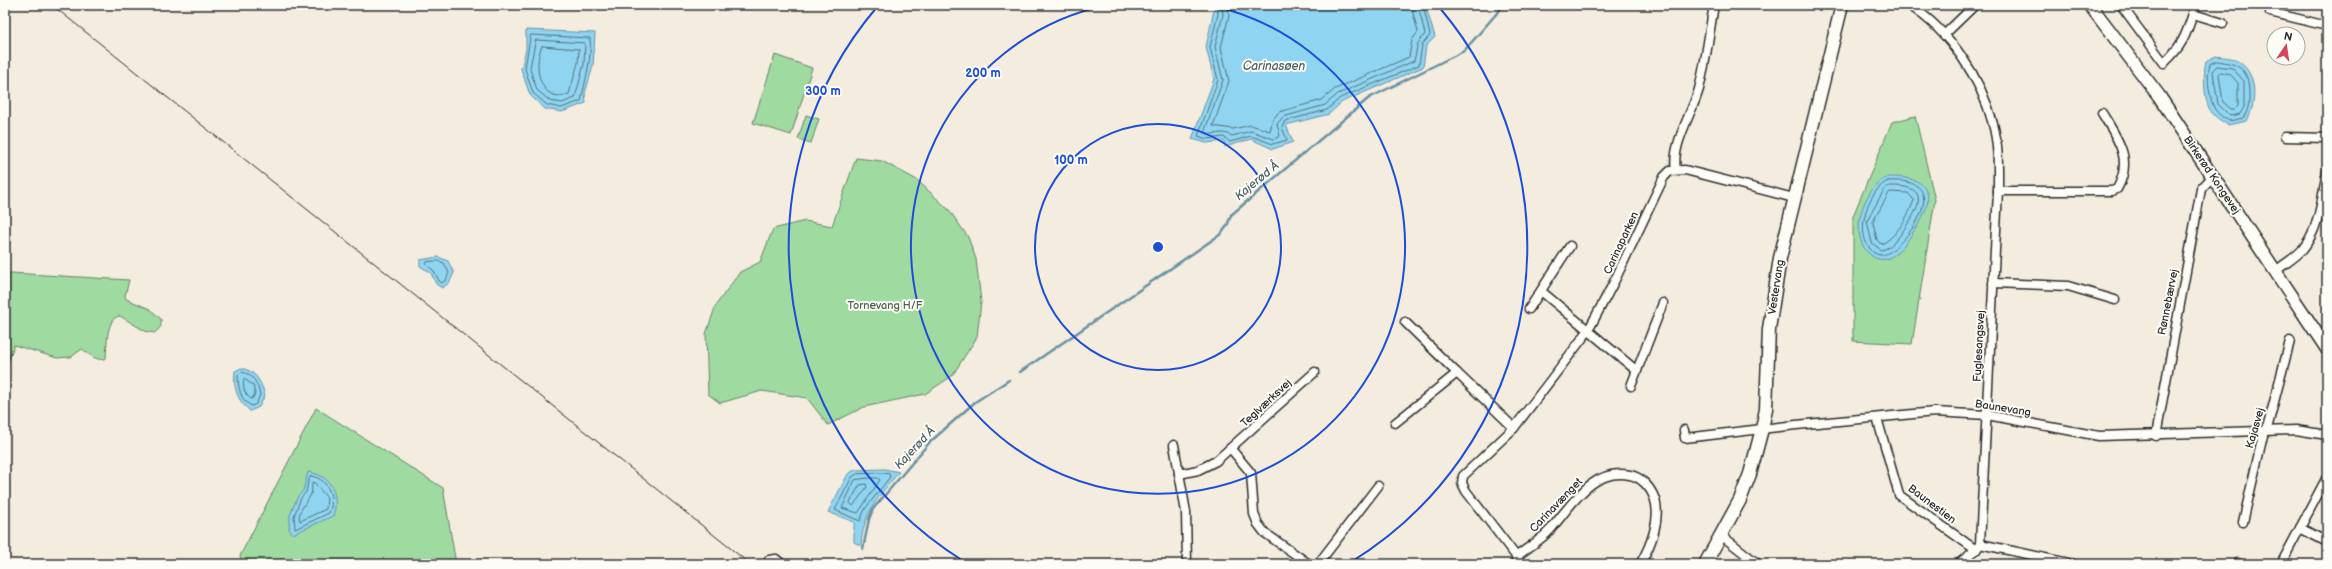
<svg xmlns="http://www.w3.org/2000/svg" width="2332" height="569" viewBox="0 0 2332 569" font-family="'Balsamiq Sans',sans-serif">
  <rect width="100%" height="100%" fill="#f3ecdf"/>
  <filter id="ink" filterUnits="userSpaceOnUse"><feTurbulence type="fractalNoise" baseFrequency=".025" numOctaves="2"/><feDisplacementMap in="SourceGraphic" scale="8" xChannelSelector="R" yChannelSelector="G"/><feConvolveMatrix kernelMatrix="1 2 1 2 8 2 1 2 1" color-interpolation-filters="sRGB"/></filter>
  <g filter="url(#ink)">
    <g fill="#9fdaa0" stroke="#658266">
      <path d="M775,55L812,68L791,135L753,123Z"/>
      <path d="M806,115L819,119L811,143L798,139Z"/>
      <path d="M1915,116L1935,200L1912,344L1853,341V216L1892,122Z"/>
      <path d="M856,158L882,161L917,180L949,210L968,237L976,259L981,302L977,337L952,376L925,394L864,407L828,425L807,398L762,391L720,403L708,394L706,334L716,305L740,272L760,262L773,229L805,221L832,226Z"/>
      <path d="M11,273L129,280L125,296L126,299L150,309L161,319C162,326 160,329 154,333L145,331L120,316C106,317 107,347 106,358C98,363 89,354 82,349L71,357L57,358L14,345L5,372V274Z"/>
      <path d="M316,408L443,488L456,564H243L240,556Z"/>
    </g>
    <g fill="#8fd5f1" stroke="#6791a2">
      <path d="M1215,5H1428L1426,7L1435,37L1426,46L1423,67L1342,102L1329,114L1286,125L1293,142L1273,149L1251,139L1225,147L1224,141L1206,143L1192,139L1214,79L1206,47Z"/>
      <path d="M526,30L595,33L593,66L585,93L586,103L562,112L545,109L530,95L521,69L526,49Z"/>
      <path d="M2216,56C2222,57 2231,57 2237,61C2258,72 2257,102 2247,121L2228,125C2221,121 2213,116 2209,108C2204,97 2203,72 2206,61Z"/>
      <path d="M5,106L9,121L7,133H5Z"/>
      <path d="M1888,177C1933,176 1937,197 1914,231C1907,241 1901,252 1889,258C1884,260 1877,260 1872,256C1846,238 1863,187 1888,177Z"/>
      <path d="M438,257L448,261L454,273L449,283L442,288L436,284L431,273L420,266V260Z"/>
      <path d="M241,368C256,371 261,382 265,395L259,407L250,411C237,400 233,388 235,371Z"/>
      <path d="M885,469L899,472C878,497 863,513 861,546L854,542V522L828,512L848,474L855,470Z"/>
      <path d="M308,472C331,475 340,494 333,516L293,534L289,529L290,515L298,496L303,491Z"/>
    </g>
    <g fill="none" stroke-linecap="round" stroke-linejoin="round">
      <g stroke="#536f7a" stroke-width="1">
        <path d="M1217,5L1218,14L1210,47L1218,80L1198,136L1207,139L1224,137L1230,142L1251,136L1273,144L1287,140L1282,127L1285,121L1327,110L1340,98L1419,65L1422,45L1430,35L1423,5"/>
        <path d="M1222,5L1223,15L1215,47L1223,80L1204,133C1213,137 1222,129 1232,136L1251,131L1274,139L1280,136L1277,124L1283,117L1325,105L1338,94L1414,61L1418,43L1425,34L1418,5"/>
        <path d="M1228,5L1229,16L1221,47L1229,81L1213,126L1233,129L1251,125L1270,131L1273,119L1279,112L1322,100L1335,89L1409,57L1412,40L1418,32L1411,5"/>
        <path d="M531,35L590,38C592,59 585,81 581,101L561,108L547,105L533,93L525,69Z"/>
        <path d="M536,40L585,43L584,64L575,98L562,103L550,101L537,90L530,69Z"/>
        <path d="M542,46L579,49L578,63L569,94C540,105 532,66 542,46Z"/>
        <path d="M2217,61C2240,64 2249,69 2249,94C2249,103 2249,110 2243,118L2229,121C2222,117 2215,112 2213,105C2209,94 2206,75 2210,64Z"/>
        <path d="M2217,66L2232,68L2244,81V107L2240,114L2230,116L2218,104L2213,72Z"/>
        <path d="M2221,72L2230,74L2238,83V106L2235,109H2231L2223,102L2219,75Z"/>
        <path d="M1888,181C1964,176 1898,255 1882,255C1876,255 1872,252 1869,247C1855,230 1869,189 1888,181Z"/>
        <path d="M1890,186C1925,185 1924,201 1907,225C1900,235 1893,248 1881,250L1872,243L1867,221L1885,188Z"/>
        <path d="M1890,192L1908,193L1914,200C1909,215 1896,238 1881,244L1877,240L1873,222Z"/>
        <path d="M438,261L444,263L449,273L446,280L442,283L439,281L434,271L426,264L427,262Z"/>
        <path d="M242,372C254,374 258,385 260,395L256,404L252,406C240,401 238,387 238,375Z"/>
        <path d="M244,379L253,385L255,394L252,399C245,397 242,386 244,379Z"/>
        <path d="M884,473L889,474L890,477L865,509L860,521L835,510L852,477L857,474Z"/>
        <path d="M311,476C328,478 336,499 329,513L295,529L294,516L301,498L306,492L308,482Z"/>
        <path d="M869,478H878L880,480L858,513L842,508L855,480Z"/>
        <path d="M315,483L327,498L326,509L300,521C296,511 308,502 311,494C312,491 312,487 312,483Z"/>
        <path d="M860,485L866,484L867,487L853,506L850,503Z"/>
      </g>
      <g stroke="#6791a2" stroke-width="2.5">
        <path d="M1020,372L1221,234L1227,226L1231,215L1369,98L1464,51L1504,5"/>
        <path d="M863,549L869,519L873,509L929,443L975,402L1009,380"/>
      </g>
      <defs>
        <g id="street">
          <path d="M1909,5C1950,31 1981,78 1993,124C1999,146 1998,169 1998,191L1980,544L1976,550L1958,564"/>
          <path d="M2121,5L2164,63C2185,44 2187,31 2196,5"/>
          <path d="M2270,12L2327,26"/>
          <path d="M2193,14L2223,23"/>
          <path d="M1944,35L1975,5"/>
          <path d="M2285,137L2327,138"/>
          <path d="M1676,170C1671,145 1692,114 1699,89C1706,62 1709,33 1714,5"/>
          <path d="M1998,191H2112L2117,189C2134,159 2117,138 2102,113"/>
          <path d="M2276,271C2284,264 2295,258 2302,250C2320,228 2322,198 2327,171"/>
          <path d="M1993,283L2068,286L2115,300"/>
          <path d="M1541,291L1637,371"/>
          <path d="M1529,309L1570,246"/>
          <path d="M1405,322L1457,373"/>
          <path d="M1631,386L1663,303"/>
          <path d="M1877,418L1899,495L1976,550"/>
          <path d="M1395,423L1457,373L1514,428"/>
          <path d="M1684,430L1685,438L1796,425L1935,412L1987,415L2099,436L2296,430L2327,435"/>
          <path d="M2156,436L2201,189L2213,176"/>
          <path d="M1174,445L1186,512L1187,564"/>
          <path d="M1231,449L1251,473L1254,514L1258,524L1265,533L1309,564"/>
          <path d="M1179,474L1198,470L1216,461L1315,372"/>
          <path d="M2243,522L2264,431L2268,425L2290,341"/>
          <path d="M2300,528L2327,542"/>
          <path d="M1721,535L1758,564"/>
          <path d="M1980,544L2073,564"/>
          <path d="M1516,557C1527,548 1541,540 1550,530C1571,506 1592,467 1630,475C1641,477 1650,487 1654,497C1662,517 1651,546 1640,564"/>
          <path d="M769,560L776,559L782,564"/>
          <path d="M1318,564L1378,486"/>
          <path d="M1522,564L1466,491L1462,483L1463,476L1514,428L1588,331L1614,282L1664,177L1670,171L1685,170L1794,198"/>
          <path d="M2237,564L2238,563"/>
          <path d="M2281,564L2327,477"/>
        </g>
        <g id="secondary">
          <path d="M2090,5L2159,96L2327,349"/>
          <path d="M1705,564L1740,500L1750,474L1762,429L1766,409L1769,329L1780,258L1842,5"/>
        </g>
      </defs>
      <use href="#street" stroke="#2b2b2b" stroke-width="11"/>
      <use href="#secondary" stroke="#2b2b2b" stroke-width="15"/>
      <use href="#street" stroke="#fdfcf7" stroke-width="8"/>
      <use href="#secondary" stroke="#fdfcf7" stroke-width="12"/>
      <path stroke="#2b2b2b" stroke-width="1" d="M52,5L750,564"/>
    </g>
  </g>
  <g fill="none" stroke="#1d4ed8" stroke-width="2">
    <circle cx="1158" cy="247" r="123"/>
    <path d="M1209 5A247 247 0 1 1 1107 5"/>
    <path d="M965 562A370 370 0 0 1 877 7M1439 7A370 370 0 0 1 1351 562"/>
  </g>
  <g text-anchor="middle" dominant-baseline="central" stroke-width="4" stroke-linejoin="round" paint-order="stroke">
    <g font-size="11" fill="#2b2b2b" stroke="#fdfcf7">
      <text transform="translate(2212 175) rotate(56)">Birkerød Kongevej</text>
      <text transform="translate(1621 243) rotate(-65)">Carinaparken</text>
      <text transform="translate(1776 287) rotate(-81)">Vestervang</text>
      <text transform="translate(2168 302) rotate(-79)">Rønnebærvej</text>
      <text transform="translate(1979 346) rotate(-87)">Fuglesangsvej</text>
      <text transform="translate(1266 403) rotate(-43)">Teglværksvej</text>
      <text transform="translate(2003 408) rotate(9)">Baunevang</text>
      <text transform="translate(2255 428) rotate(-74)">Kajasvej</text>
      <text transform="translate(1932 504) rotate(37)">Baunestien</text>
      <text transform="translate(1556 505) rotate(-46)">Carinavænget</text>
    </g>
    <g font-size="11" fill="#4e604e" stroke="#fdfcf7">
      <text x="885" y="305">Tornevang H/F</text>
    </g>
    <g font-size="12" font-style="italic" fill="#495e66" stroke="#fdfcf7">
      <text x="1274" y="66">Carinasøen</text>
      <text transform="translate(1257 181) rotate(-40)">Kajerød Å</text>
      <text transform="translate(915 448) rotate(-47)">Kajerød Å</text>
    </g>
  </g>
  <circle cx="1158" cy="247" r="6" fill="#1d4ed8" stroke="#fdfcf7" stroke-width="2"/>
  <g font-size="12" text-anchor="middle" font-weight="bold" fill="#1d4ed8" stroke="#fdfcf7" stroke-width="4" stroke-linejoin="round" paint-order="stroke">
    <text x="983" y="77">200 m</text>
    <text x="823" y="95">300 m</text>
    <text x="1071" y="164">100 m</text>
  </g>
  <rect width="2332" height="569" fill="none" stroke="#fdfcf7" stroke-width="20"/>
  <rect x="10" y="10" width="2312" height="549" fill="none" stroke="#2b2b2b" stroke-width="1.5" filter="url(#ink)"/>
  <g transform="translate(2286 46) rotate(13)"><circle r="19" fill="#fdfcf7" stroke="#a9a8a5"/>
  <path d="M0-3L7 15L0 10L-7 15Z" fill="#d1495b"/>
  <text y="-6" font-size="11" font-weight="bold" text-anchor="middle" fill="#2b2b2b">N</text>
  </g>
</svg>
